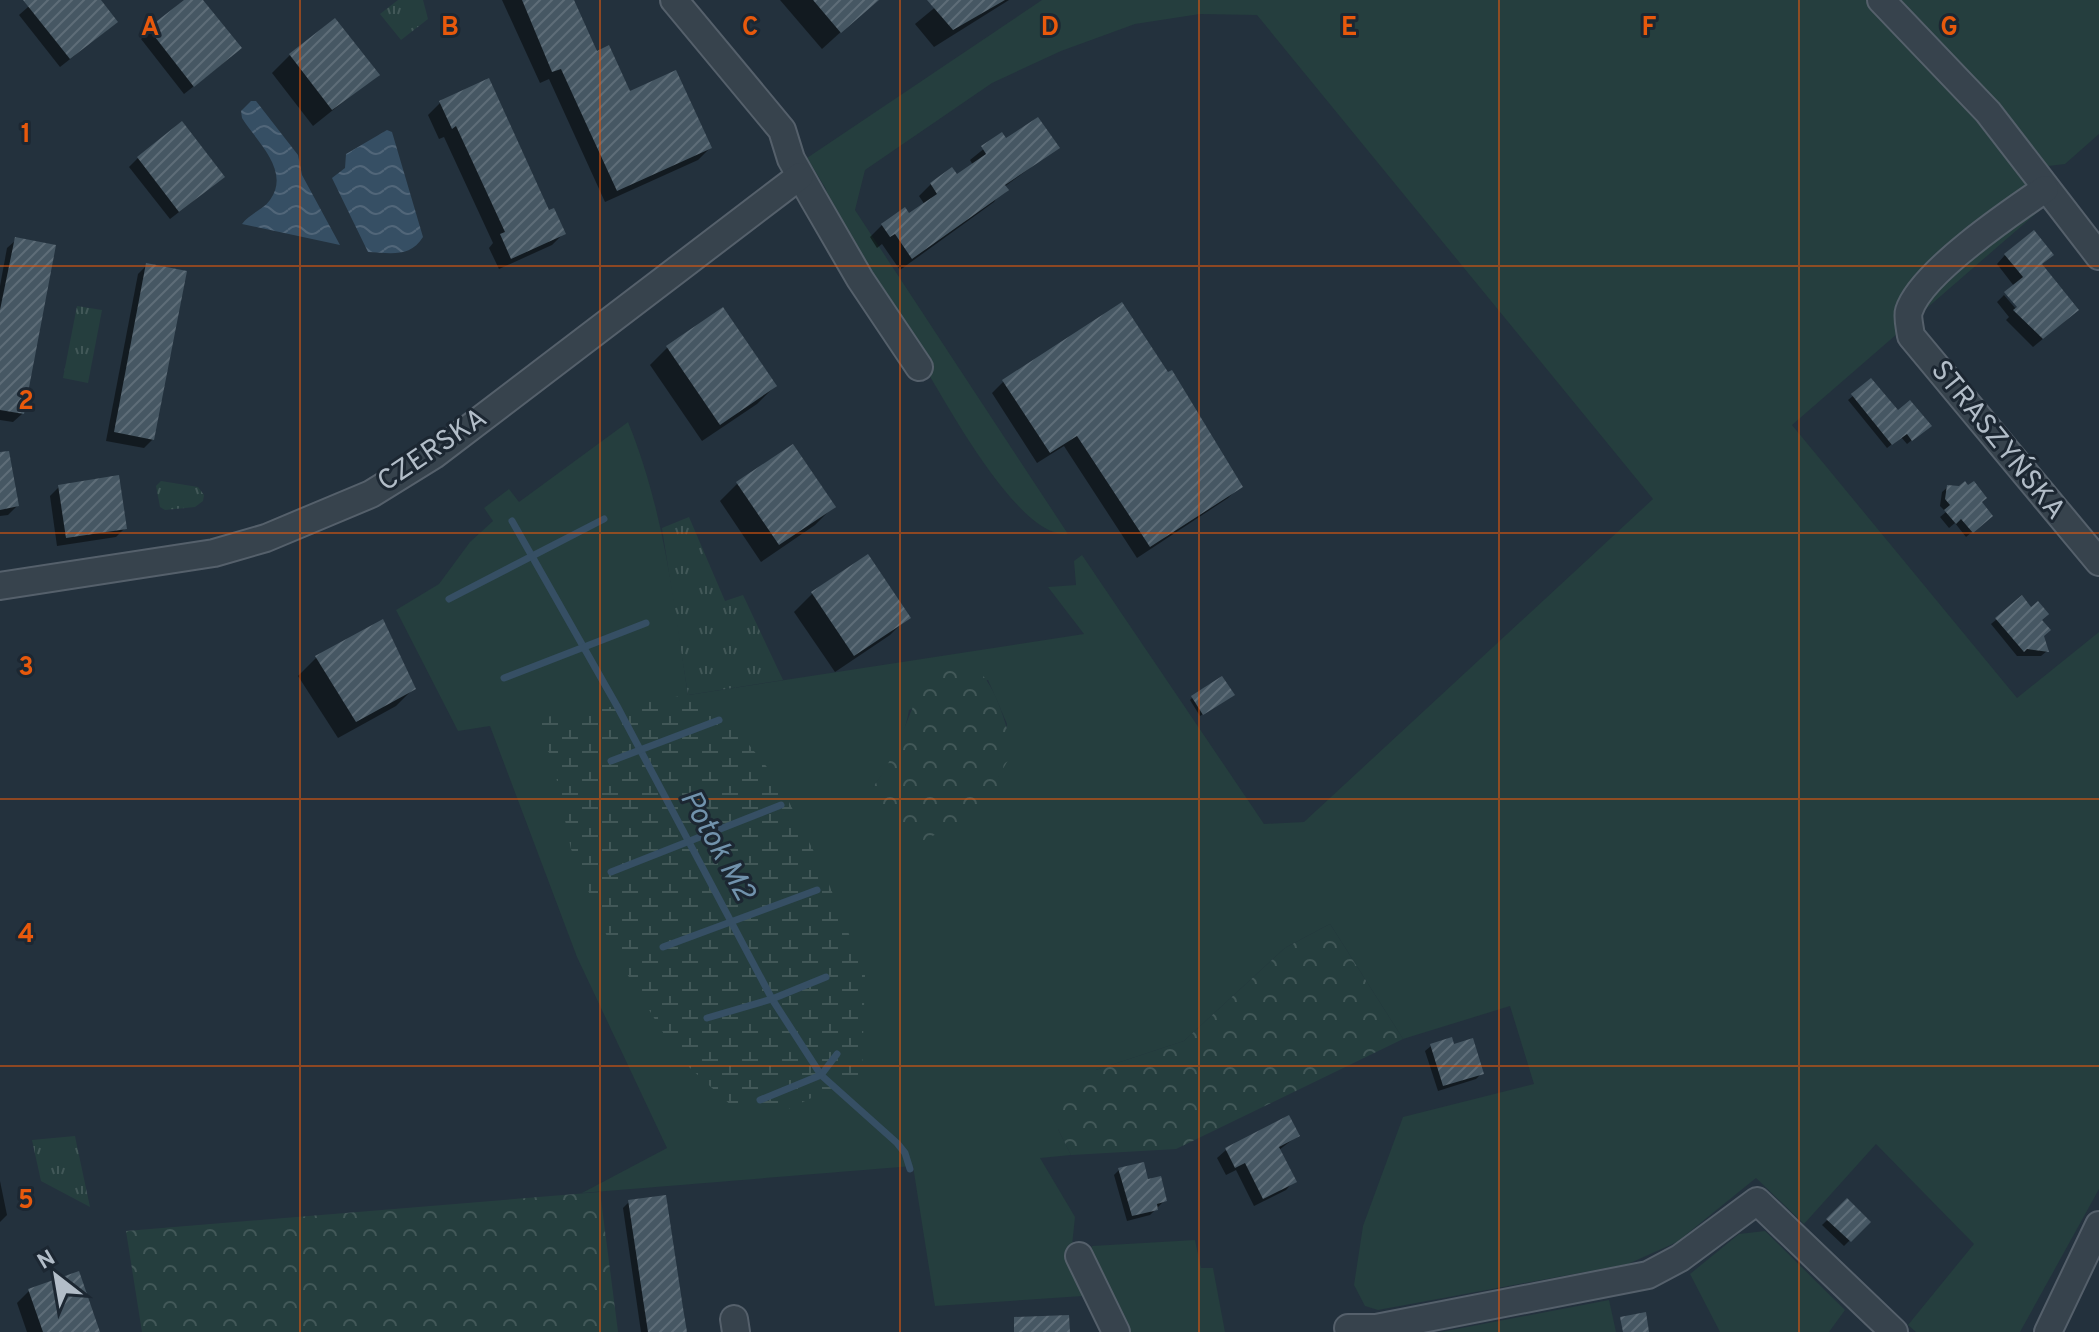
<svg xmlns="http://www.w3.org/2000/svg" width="2099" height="1332" viewBox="0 0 2099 1332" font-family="Overpass,sans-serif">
  <defs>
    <pattern id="forest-crowns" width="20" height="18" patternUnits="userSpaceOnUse" patternTransform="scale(2)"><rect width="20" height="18" fill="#253e3e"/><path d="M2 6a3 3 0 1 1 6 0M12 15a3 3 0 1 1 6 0" fill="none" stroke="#425858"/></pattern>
    <pattern id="wetland-marsh" width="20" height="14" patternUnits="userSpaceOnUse" patternTransform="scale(2)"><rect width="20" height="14" fill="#253e3e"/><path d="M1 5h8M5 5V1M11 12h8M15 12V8" fill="none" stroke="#425858"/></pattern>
    <pattern id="park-tufts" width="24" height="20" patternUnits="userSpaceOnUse" patternTransform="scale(2)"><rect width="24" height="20" fill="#253e3e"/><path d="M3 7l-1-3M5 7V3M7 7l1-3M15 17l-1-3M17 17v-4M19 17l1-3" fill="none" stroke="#425858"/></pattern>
    <pattern id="water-waves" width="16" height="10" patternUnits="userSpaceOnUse" patternTransform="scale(2)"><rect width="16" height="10" fill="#364f64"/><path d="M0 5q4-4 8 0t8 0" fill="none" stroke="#516679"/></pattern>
    <pattern id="building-hatch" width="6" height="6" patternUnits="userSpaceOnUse" patternTransform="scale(2)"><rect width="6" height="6" fill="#465763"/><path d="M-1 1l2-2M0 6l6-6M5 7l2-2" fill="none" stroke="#5e6d78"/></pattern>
  </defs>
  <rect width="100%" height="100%" fill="#23313d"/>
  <g fill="#253e3e" fill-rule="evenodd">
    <path d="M1042,0H1875L2028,177L2040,210L1792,425L2017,698L2099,632V1189L2020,1332H1916L1908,1325L1974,1244L1876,1144L1804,1224L1756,1178L1677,1242L1628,1264L1378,1310L1365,1306L1354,1285L1363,1226L1403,1117L1534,1084L1510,1006L1403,1039L1330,924L1285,948L1184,1041L1096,1070L1058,1129L1071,1155L1040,1158L1075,1217L1071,1255L1083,1296L935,1306L913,1166L582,1193L667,1148L577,957L490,726L458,731L396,610L439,584L470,542L493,521L484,508L509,489L519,502L628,422C664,510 674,602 688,695L1084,634L1048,587L1076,585L1074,561L1082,555L1264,824L1304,822L1653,499L1257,15L1200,14L1135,24L1061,51L992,83L865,170L855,210L1068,534C1021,540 951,411 929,375L930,364L875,284L827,200L826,189L807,158ZM988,680L1007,724L998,777L873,787C892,762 904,740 909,710Z"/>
    <path d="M1895,0H2099V134L2065,164L2040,167Z"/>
    <path d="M1765,1231L1845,1310L1829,1332H1720L1690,1274L1739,1234Z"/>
    <path d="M1195,1240L1201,1268H1213L1225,1332H1127L1093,1267L1092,1246Z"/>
    <path d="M1609,1300L1616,1332H1441Z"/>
  </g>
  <g fill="url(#forest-crowns)">
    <path d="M946,662C954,664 965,664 972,667C994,676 1008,730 1013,752L998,777L1000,785L956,825L913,845L886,814L873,787C901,750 909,709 930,668Z"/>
    <path d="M1330,924L1403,1039L1176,1149L1071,1155L1058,1129V1092L1096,1070L1184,1041L1285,948Z"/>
    <path d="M600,1192L618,1332H142L126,1231Z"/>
  </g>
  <path fill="url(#wetland-marsh)" d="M688,695L737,730L779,782L824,872L865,974L862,1074L786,1110L733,1107L678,1057L613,951L571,849L552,757L526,720Z"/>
  <g fill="url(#park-tufts)">
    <path d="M398,0H423L428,19L401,40L380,14Z"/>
    <path d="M77,306L102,310L88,383L63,378Z"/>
    <path d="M161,481L198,487L204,495L203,501L195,507L165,510L160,507L156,486Z"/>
    <path d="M689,517L725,601L743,595L783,680L688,695L662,528Z"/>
    <path d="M75,1136L77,1146L90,1207L41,1181L32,1140Z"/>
  </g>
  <g fill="url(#water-waves)">
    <path d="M251,101H256L298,155L302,175L340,245L242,224C249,214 263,210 270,200C291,171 257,142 242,118L241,111Z"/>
    <path d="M387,130L392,132L423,237C410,258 390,253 368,252L332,178L345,168L346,154Z"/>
  </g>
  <g fill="#0007">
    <path d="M36,0H98L107,30L60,67L19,15Z"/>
    <path d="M187,0H201L231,57L184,94L141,39Z"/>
    <path d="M502,0H571L596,53L629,94L710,148L698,160L605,202L549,79L540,83Z"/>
    <path d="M780,0H876L822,49Z"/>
    <path d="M944,0H1009L934,47L915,24Z"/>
    <path d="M290,55L378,74L313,126L272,73Z"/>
    <path d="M440,103L548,213L564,233L552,245L499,269L489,248L493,243L444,137L439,139L428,115Z"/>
    <path d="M1001,135L1006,141L1057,148L1004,187L994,202L900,270L882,244L877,248L870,237L882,225L909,216L925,205L919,196L931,184L956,176L973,165L970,160Z"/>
    <path d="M138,158L214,185L170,219L129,167Z"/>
    <path d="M16,240L22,414L13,422L0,420V286L7,248Z"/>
    <path d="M2005,255L2040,265L2067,319L2033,347L2006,320L2009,317L1997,302L2004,295L2022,316L2014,286L1997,264Z"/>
    <path d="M147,265L153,439L144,448L106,441L138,274Z"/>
    <path d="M668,347L775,386L757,404L702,441L650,365Z"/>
    <path d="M1004,381L1240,486L1228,498L1137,558L1064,446L1037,463L992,393Z"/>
    <path d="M1871,381L1897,413L1924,430L1907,444L1901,437L1887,448L1848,400Z"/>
    <path d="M0,457L17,506L8,515L0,516Z"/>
    <path d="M737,484L833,507L815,525L761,562L720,501Z"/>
    <path d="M59,487L125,528L116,537L57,546L50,496Z"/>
    <path d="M1948,487L1985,521L1966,537L1955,523L1949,528L1940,517L1946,512L1940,506L1942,492Z"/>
    <path d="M867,557L908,617L890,635L835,672L794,612L812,594Z"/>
    <path d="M1997,619L2040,620L2047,651L2041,656H2017L1991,624Z"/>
    <path d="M316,658L414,688L396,706L338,738L298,676Z"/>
    <path d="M1230,697L1200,716L1190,700L1192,698Z"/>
    <path d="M1431,1046H1453L1482,1073L1476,1079L1438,1091L1425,1051Z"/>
    <path d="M1288,1118L1297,1136L1279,1150L1294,1181L1286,1190L1254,1206L1236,1170L1226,1175L1217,1158L1226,1150Z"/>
    <path d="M1119,1170L1146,1181L1165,1200L1150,1215L1127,1221L1114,1175Z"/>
    <path d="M0,1181L7,1215L0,1222Z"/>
    <path d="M1847,1201L1868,1222L1844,1246L1822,1225Z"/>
    <path d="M629,1202L684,1332H641L623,1208Z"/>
    <path d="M29,1291L98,1332H27L17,1303Z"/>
  </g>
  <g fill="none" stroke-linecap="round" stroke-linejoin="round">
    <g stroke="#364f64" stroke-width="7">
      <path d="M512,521L617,706L772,999L821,1075L897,1143L905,1153L910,1169"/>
      <path d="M449,599L604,519"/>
      <path d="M504,678L646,623"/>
      <path d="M611,761L719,720"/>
      <path d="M611,872L781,805"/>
      <path d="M663,947L817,890"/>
      <path d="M707,1018L772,999L826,977"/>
      <path d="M760,1100L821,1075L837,1054"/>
    </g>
  </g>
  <g fill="url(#building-hatch)">
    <path d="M23,0H101L118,22L70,59Z"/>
    <path d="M184,0H203L242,48L194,87L148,28Z"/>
    <path d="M522,0H574L597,51L609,45L630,91L676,70L712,148L617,191L561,69L552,72Z"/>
    <path d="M813,0H879L841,33Z"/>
    <path d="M927,0H1005L953,30Z"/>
    <path d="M335,18L380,75L332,110L289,54Z"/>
    <path d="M489,78L549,210L554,208L566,234L511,259L500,234L505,232L456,126L452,129L439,101Z"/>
    <path d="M1038,117L1060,148L1005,185L1009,190L912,259L895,234L890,237L881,224L905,207L909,213L937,194L930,183L952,167L957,174L986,154L981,146L1002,132L1006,138Z"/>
    <path d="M182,121L225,177L179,212L137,157Z"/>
    <path d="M2034,230L2054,255L2042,264L2079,310L2043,339L2013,310L2017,307L2004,292L2023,277L2004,254Z"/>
    <path d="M15,237L56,245L24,414L0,410V310Z"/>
    <path d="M146,263L187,271L154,440L114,432Z"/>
    <path d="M1122,302L1168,372L1172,370L1243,487L1150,547L1077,436L1050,453L1002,380Z"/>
    <path d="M723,307L777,386L720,425L666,346Z"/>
    <path d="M1871,378L1898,410L1910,400L1932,426L1912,441L1907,434L1892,445L1851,394Z"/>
    <path d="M793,444L836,507L779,545L736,482Z"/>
    <path d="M9,451L19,506L0,510V452Z"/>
    <path d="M119,475L127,529L66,538L58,485Z"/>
    <path d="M1965,481L1968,485L1974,481L1987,498L1982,502L1993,516L1973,533L1961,519L1956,524L1944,510L1950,505L1945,499L1947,485L1959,486Z"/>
    <path d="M868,554L911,618L854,656L811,592Z"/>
    <path d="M2022,595L2031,607L2038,601L2049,614L2042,620L2051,630L2044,636L2049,652L2027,649L2024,652L1995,618Z"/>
    <path d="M383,619L416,689L356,722L315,656Z"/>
    <path d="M1222,676L1235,695L1203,715L1191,696Z"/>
    <path d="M1452,1037L1454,1044L1473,1038L1484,1074L1443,1086L1430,1044Z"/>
    <path d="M1289,1115L1300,1136L1279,1147L1297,1182L1263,1199L1245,1163L1235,1168L1225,1148Z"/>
    <path d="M1144,1162L1148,1179L1161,1176L1167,1201L1157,1204L1158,1210L1132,1216L1118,1168Z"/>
    <path d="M666,1195L683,1308L687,1332H648L628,1200Z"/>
    <path d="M1847,1198L1871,1222L1851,1242L1826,1219Z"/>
    <path d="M79,1271L100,1332H43L28,1289Z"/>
    <path d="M1646,1312L1649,1332H1623L1620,1317Z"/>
    <path d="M1069,1315L1070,1332H1014V1317Z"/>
  </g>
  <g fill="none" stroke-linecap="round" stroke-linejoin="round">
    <defs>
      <g id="minor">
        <path d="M674,0L782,130L791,159L813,198L860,279L919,367"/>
        <path d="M1881,0L1988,112L2099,256"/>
        <path d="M2045,189C2011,212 1921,273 1909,311C1907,317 1910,328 1911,336L2099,562"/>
        <path d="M0,586L214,553L266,538L371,494L434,455L800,176"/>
        <path d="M1079,1256L1116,1332"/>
        <path d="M734,1319L736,1332"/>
        <path d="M1348,1328H1376L1648,1275L1680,1258L1757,1201L1894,1332"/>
        <path d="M2048,1332L2099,1225"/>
      </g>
    </defs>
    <use href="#minor" stroke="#55606b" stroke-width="30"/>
    <use href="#minor" stroke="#37434d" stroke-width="26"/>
  </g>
  <path fill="none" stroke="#e8590c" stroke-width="2" stroke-opacity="0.55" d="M300,0V1332M600,0V1332M900,0V1332M1199,0V1332M1499,0V1332M1799,0V1332M0,266H2099M0,533H2099M0,799H2099M0,1066H2099"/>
  <g text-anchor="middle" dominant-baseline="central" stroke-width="6" stroke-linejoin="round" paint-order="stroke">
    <g font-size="28" fill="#b2bdc8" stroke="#1c2732">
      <text transform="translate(1997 441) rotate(51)">STRASZYŃSKA</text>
      <text transform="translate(433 451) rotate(-34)">CZERSKA</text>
    </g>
    <g font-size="30" font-style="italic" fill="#7192ac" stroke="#1c2732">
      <text transform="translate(716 846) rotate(61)">Potok M2</text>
    </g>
  </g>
  <g font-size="26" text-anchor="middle" font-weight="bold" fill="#e8590c" stroke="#1c2732" stroke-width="6" stroke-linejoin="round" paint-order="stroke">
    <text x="150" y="35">A</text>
    <text x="450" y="35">B</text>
    <text x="750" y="35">C</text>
    <text x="1050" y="35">D</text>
    <text x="1349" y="35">E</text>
    <text x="1649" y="35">F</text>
    <text x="1949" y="35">G</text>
    <text x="26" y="142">1</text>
    <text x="26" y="409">2</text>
    <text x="26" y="675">3</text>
    <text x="26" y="942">4</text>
    <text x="26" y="1208">5</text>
  </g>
  <g transform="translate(56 1276) rotate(329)" stroke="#1c2732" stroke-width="6" paint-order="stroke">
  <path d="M0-6L14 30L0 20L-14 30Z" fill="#b2bdc8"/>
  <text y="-12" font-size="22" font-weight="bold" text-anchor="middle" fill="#b2bdc8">N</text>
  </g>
</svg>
